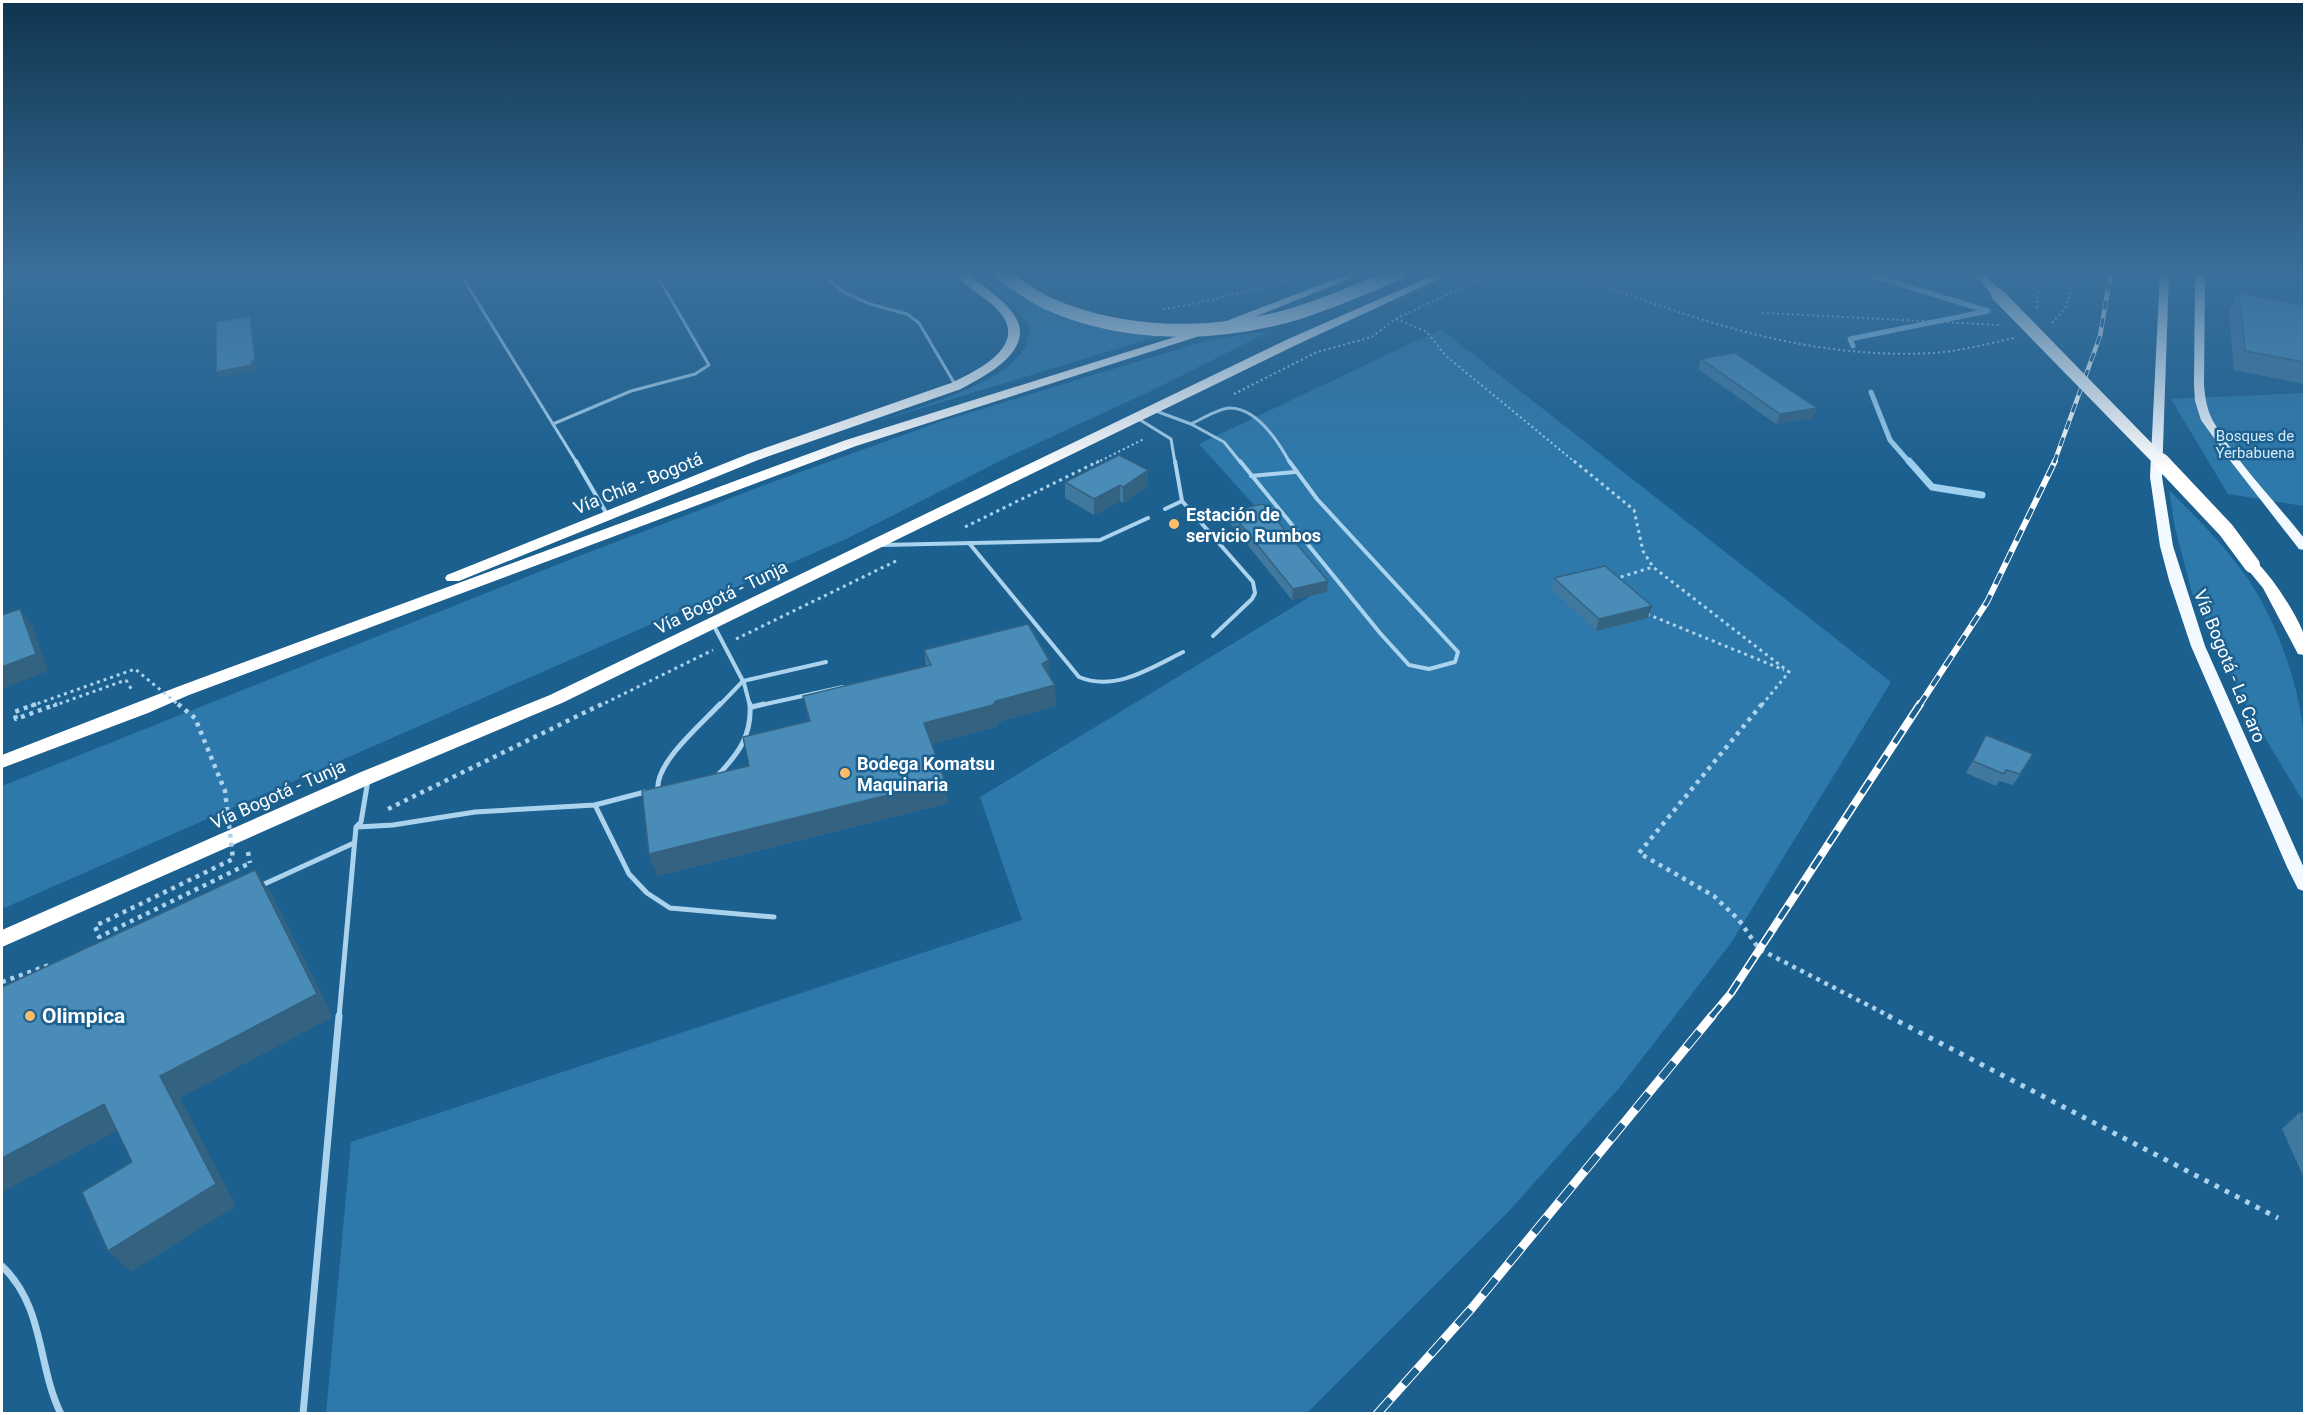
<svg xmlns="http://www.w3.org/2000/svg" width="2306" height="1415" viewBox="0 0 2306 1415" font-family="Roboto,sans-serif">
  <rect width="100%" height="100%" fill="#1c608f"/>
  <g fill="#2d79ab">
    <path d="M974,272H991L1027,298L1166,334L876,422C916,407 1005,385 1025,347C1028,342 1028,334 1030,329L1020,312Z"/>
    <path d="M1441,329L1891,682L1731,943L1620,1087L1509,1211L1307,1413L326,1414L351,1142L1022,920L980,797L1311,596L1263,515L1199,444Z"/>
    <path d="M1270,331L1153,390L1008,457L848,538L2,909V786L579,556L778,480L942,421L1212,339Z"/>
    <path d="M2304,393V506L2228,494L2171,399Z"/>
    <path d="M2169,490C2195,516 2221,542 2243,572C2275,615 2300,685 2304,739C2306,760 2305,782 2304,803L2248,709L2192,593L2175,528Z"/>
  </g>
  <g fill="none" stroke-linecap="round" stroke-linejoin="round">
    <g stroke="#9ed0ef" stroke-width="5">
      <path d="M1853,346L1850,339L1988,311L1860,272"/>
      <path d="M1871,392L1890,440L1910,463"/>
    </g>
    <path stroke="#9ed0ef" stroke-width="7" d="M1909,461L1932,487L1982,495"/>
    <g stroke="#abd3ee" stroke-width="2" stroke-dasharray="2 3" stroke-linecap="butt">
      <path d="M1570,272C1686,318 1806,360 1933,353C1960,351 1987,344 2014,338"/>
      <path d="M2021,272L2038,293L2037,309"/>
      <path d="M1163,309L1189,305L1287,281"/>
      <path d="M1762,313L2001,325"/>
      <path d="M1396,319L1427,332L1446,356L1576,463"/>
      <path d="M2052,323L2066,307L2076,272"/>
      <path d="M1234,394L1317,352L1372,337L1395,319L1497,272"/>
      <path d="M1096,463L1144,439"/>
    </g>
    <g stroke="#abd3ee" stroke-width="3" stroke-dasharray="3 4" stroke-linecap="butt">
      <path d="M1574,461L1634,510L1643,551L1653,567L1789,672L1761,706"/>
      <path d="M965,527L1099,461"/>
      <path d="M1614,579L1653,567"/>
      <path d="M1647,614L1784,670"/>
      <path d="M736,639L896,561"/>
      <path d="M126,680L133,692"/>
      <path d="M599,706L713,650"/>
    </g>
    <g stroke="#abd3ee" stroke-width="4.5" stroke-dasharray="4 5" stroke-linecap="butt">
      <path d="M1762,704L1639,853L1714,896L1739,920L1759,949L1891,1017"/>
      <path d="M388,809L602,704"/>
      <path d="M248,852L250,863"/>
      <path d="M2,982L52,964"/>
    </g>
    <path stroke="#abd3ee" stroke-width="5" stroke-dasharray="4.5 7" stroke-linecap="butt" d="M1888,1016L2278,1218"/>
    <g stroke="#abd3ee" stroke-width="3">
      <path d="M459,272L577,463"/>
      <path d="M821,272L843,292L870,304L907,314L919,323L956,386"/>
      <path d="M1153,410L1191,424"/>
      <path d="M1137,418L1171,439L1175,463"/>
      <path d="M553,424L631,391L695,374L709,365L655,272"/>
      <path d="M1191,424L1224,442L1241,463"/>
      <path d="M1191,424C1202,419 1219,408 1230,408C1257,408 1278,441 1290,463"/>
    </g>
    <g stroke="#abd3ee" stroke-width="4">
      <path d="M576,461L608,516"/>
      <path d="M1175,461L1182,501L1253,582L1255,593L1252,599L1213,636"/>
      <path d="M1240,461L1380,633L1409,665L1429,669L1455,662L1458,652L1317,499L1289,461"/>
      <path d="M1251,476L1295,472"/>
      <path d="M1165,509L1182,501"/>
      <path d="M969,543L1079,677C1115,692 1151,668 1183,652"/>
      <path d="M883,545L1100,540L1148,518"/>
      <path d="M713,624L744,683L750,706"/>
      <path d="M719,706L743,681L826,662"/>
      <path d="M757,706L843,687"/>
    </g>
    <g stroke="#abd3ee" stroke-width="5">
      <path d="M752,707L764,704"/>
      <path d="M718,775C739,753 752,735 750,704"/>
      <path d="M658,791C654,763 702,724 720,704"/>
      <path d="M595,805L629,874L647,893L670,908L774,917"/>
      <path d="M357,827L393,825L475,812L595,805L645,792"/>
      <path d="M260,886L354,843"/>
      <path d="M339,1017L356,827L361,822L368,780"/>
    </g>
    <g stroke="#abd3ee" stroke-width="7">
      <path d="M2,1266C45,1307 37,1366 61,1414"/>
      <path d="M303,1414L339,1016"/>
    </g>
    <g fill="#f2f9ff" fill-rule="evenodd">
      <path d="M2160,272H2169L2162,477L2173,546L2205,646L2304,868V891L2298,889L2287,867L2191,646L2169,580L2160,546L2150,477Z"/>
      <path d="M2195,272H2205L2204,385C2205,397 2207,410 2213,421C2237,463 2274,500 2304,538V550L2299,549L2232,463L2201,420L2195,401L2194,385Z"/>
    </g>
    <g fill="#fff" fill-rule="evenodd">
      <path d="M954,272H965C980,284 1000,296 1012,312C1040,348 987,375 961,389L758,460L459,581H447L445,578L447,575L748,454L951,383C974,372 1026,348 1002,315C990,298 966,289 954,272Z"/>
      <path d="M1353,272H1367L1237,324L856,446L189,695L148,713L2,768V755L177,687L846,440L1229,320Z"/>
      <path d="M1441,272H1454L1294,346L562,703L375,782L2,947V930L361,772L550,695L1286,340Z"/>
      <path d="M1972,272H1983L2001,292V296H1993Z"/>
      <path d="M2252,560C2265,564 2302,622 2304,636C2306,642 2304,649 2304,655L2298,654L2263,588L2244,565Z"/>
    </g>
    <defs>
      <path id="rail-far3" d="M2054,463L2100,336L2111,272"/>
      <path id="rail-far2" d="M1919,706L1987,602L2055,461"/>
      <path id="rail-far1" d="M1711,1017L1731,993L1920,704"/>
      <path id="rail" d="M1377,1414L1472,1308L1712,1016"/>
    </defs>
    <use href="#rail-far3" stroke="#fff" stroke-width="4.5"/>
    <use href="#rail-far2" stroke="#fff" stroke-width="6"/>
    <use href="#rail-far1" stroke="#fff" stroke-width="8"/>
    <use href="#rail" stroke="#fff" stroke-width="9"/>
    <use href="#rail-far3" stroke="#1c608f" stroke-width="3" stroke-dasharray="9" stroke-linecap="butt"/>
    <use href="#rail-far2" stroke="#1c608f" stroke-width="4" stroke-dasharray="12" stroke-linecap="butt"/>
    <use href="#rail-far1" stroke="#1c608f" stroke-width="5" stroke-dasharray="15" stroke-linecap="butt"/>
    <use href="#rail" stroke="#1c608f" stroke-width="7" stroke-dasharray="20" stroke-linecap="butt"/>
    <g stroke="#abd3ee" stroke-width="3" stroke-dasharray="3 4" stroke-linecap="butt">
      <path d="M31,706L135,669L180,706"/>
      <path d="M53,706L126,680"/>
    </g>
    <g stroke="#abd3ee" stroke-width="4.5" stroke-dasharray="4 5" stroke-linecap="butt">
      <path d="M36,704L14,712L16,719L57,704"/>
      <path d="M178,704L195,718L225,791L233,859L95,926L99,937L250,863"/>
    </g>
    <g stroke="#fff" stroke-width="13">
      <path d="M999,272C1015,283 1031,296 1049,304C1124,337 1213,337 1291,315C1329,304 1366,287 1402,272"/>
      <path d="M1997,294L2162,463"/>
    </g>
    <path stroke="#fff" stroke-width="16" d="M2161,461L2226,530L2252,565"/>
  </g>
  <g fill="#40789e">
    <path d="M2239,293L2303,304L2304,301V384L2234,370L2229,311Z"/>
    <path d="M1701,359L1813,418L1776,424L1698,369Z"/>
    <path d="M1065,482L1148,486L1123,503L1120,501L1094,515L1065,498Z"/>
    <path d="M1230,511L1327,592L1292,600L1229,522Z"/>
    <path d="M1554,578L1648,618L1596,631L1552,590Z"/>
    <path d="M924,650L1050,677L1056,706L998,722L996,727L931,744L948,803L657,876L749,766L809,722L803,696L926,666Z"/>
    <path d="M1986,735L2026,766L2013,785L1999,781L1996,786L1966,773Z"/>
    <path d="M2300,1112L2304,1113V1178L2282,1129Z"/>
  </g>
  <g fill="#346281">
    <path d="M250,316L252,321L257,366H254L255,370L219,377L216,372Z"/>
    <path d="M1817,408L1813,418L1776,424L1780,414Z"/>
    <path d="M1148,470V486L1123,503V487Z"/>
    <path d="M1120,485V501L1094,515V499Z"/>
    <path d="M1328,581L1327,592L1292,600L1293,589Z"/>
    <path d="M1652,606L1648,618L1596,631L1599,619Z"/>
    <path d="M20,609L32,626L48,671L2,689V667Z"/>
    <path d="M1049,660L1050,681L1042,664Z"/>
    <path d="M1055,685L1056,706L998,722L996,727L927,745L924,723L996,701Z"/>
    <path d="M945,781L948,803L657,876L649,854Z"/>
    <path d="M255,870L271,893L333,1017L180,1098L236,1206L131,1272L108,1251L160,1076Z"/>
    <path d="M104,1104L126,1126L2,1192V1158Z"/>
  </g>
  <g fill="#4a8cb8" stroke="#346281" stroke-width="1.5">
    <path d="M2239,293L2304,305V362L2245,351Z"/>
    <path d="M250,316L255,361H252V365L216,372V322Z"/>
    <path d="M1735,353L1817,408L1780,414L1701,359Z"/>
    <path d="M1119,455L1148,470L1123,487L1120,485L1094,499L1065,482Z"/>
    <path d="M1263,504L1328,581L1293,589L1230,511Z"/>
    <path d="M1605,566L1652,606L1599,619L1554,578Z"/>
    <path d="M20,609L36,654L2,667V615Z"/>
    <path d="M1028,624L1049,660L1042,664L1055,685L996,701L993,705L924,723L945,781L649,854L642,791L749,766L743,737L810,721L803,696L931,665L924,650Z"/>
    <path d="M1986,735L2033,754L2020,774L2006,770L2004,774L1973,761Z"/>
    <path d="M255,870L317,994L160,1076L216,1184L108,1251L82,1192L132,1162L104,1104L2,1158V987Z"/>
    <path d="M2300,1112L2304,1113V1122Z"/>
  </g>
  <linearGradient id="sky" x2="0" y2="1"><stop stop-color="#0f354f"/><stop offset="0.58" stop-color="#3a6f9b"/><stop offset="1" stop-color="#3a6f9b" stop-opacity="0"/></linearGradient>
  <rect width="2306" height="470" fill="url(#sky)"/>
  <g fill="#fdbd69" stroke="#1c608f" stroke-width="2">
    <circle cx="1174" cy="524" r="6"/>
    <circle cx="845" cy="773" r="6"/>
    <circle cx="30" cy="1016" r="6"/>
  </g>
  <g text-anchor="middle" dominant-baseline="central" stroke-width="5" stroke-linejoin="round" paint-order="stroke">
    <g font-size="15" fill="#d1e9fa" stroke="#1c608f">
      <text x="2255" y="436">Bosques de<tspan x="2255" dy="17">Yerbabuena</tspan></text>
    </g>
    <g font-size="18" fill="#fff" stroke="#1c608f">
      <text transform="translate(638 483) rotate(-22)">Vía Chía - Bogotá</text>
      <text transform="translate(721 597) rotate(-26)">Vía Bogotá - Tunja</text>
      <text transform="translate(2230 666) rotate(68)">Vía Bogotá - La Caro</text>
      <text transform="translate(278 794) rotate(-24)">Vía Bogotá - Tunja</text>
    </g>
    <g font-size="18" font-weight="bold" fill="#fff" stroke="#1c608f" text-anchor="start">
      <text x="1186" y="514">Estación de<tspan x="1186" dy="21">servicio Rumbos</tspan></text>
      <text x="857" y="763">Bodega Komatsu<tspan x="857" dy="21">Maquinaria</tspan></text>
    </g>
    <g font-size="21" font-weight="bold" fill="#fff" stroke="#1c608f" text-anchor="start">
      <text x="42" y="1016">Olimpica</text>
    </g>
  </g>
  <rect width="2306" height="1415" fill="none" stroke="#ffffff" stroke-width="6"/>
</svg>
